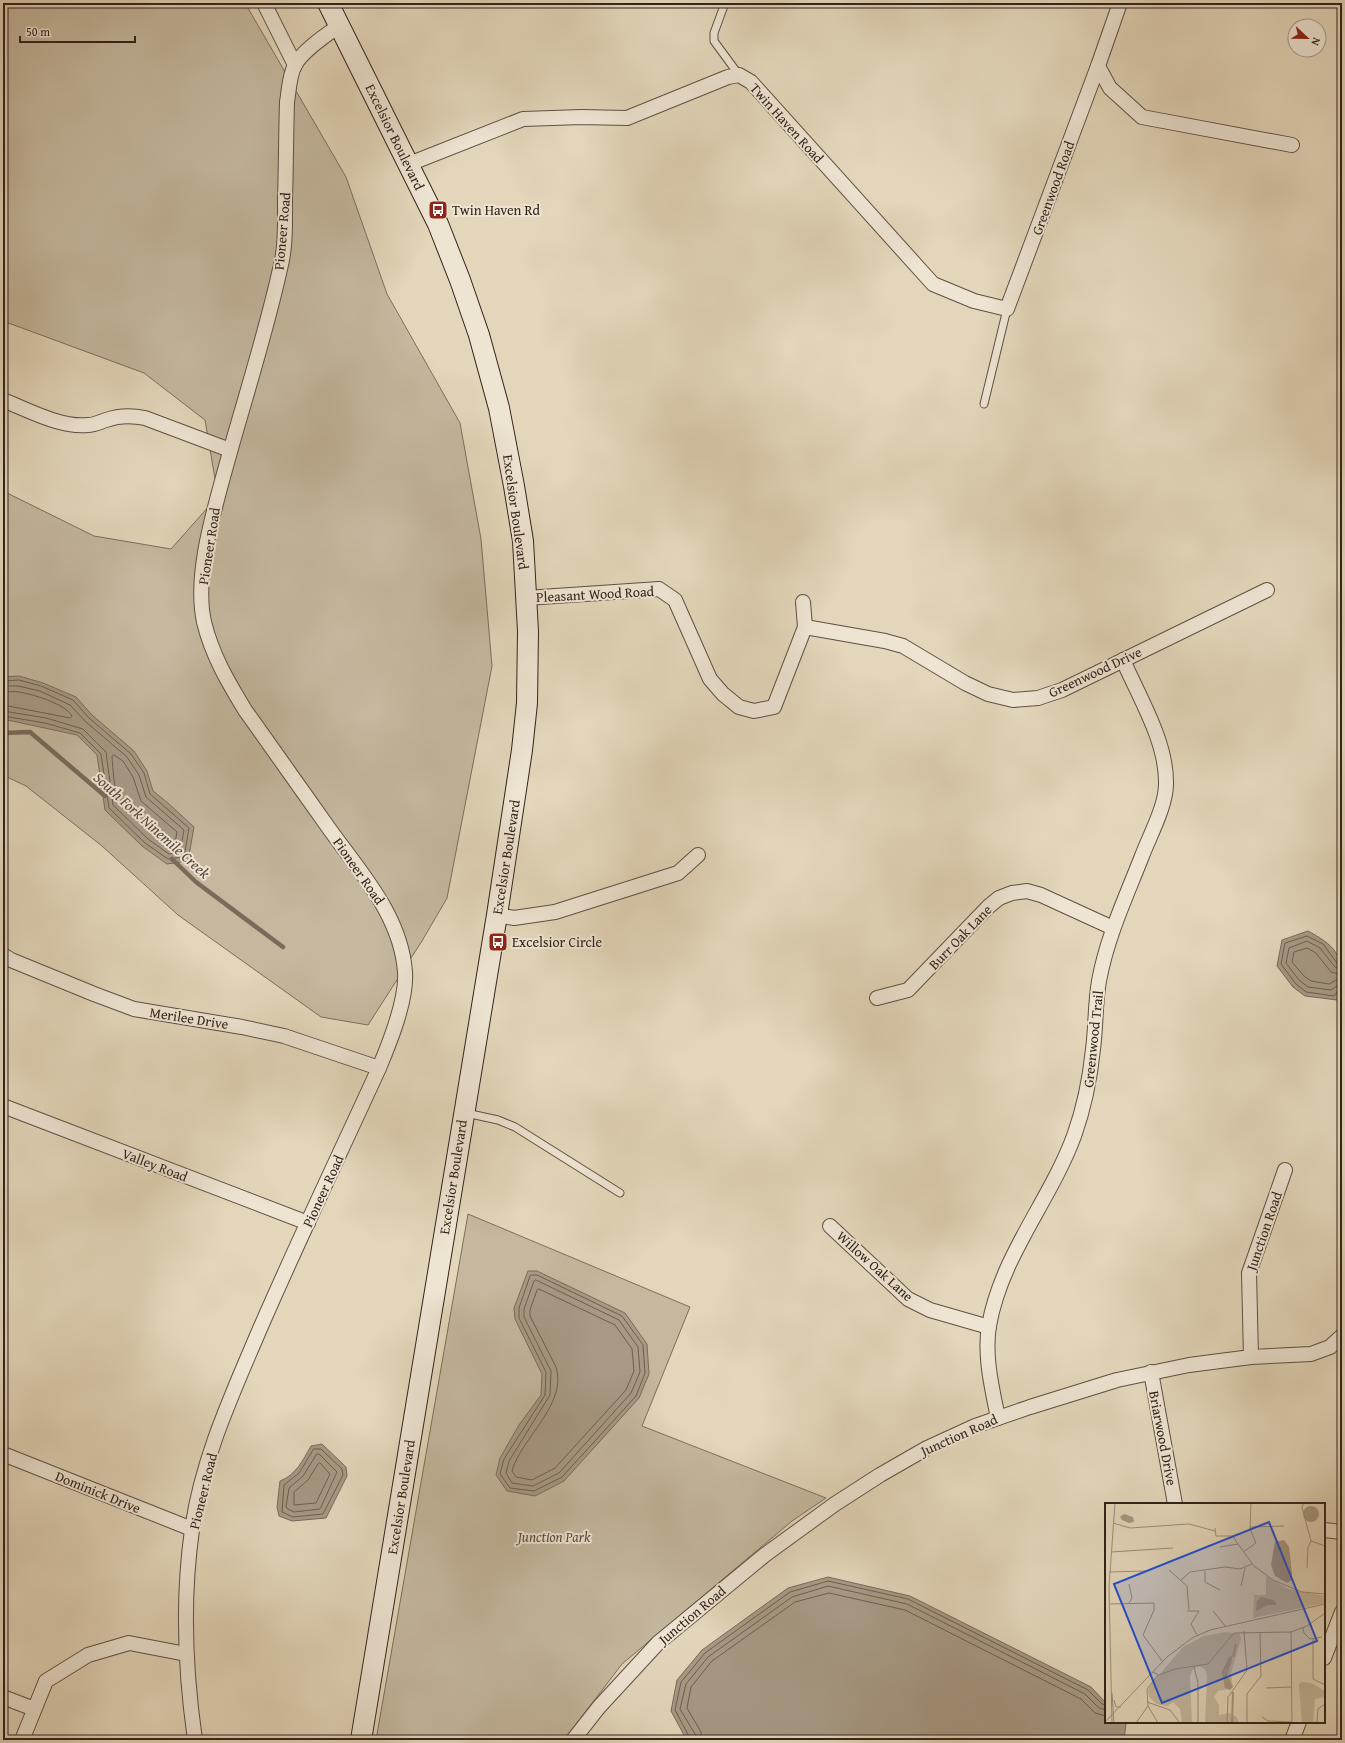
<svg xmlns="http://www.w3.org/2000/svg" width="1345" height="1743" viewBox="0 0 1345 1743" font-family="'Gentium Book Plus',serif">
  <rect width="100%" height="100%" fill="#e3d6ba"/>
  <filter id="stains"><feTurbulence type="fractalNoise" baseFrequency=".005" numOctaves="4"/><feColorMatrix values="0 0 0 0 .2 0 0 0 0 .09 0 0 0 0 .02 0 0 0 .5 -.17"/></filter>
  <radialGradient id="worn" r=".72"><stop offset=".6" stop-color="#630" stop-opacity="0"/><stop offset="1" stop-color="#630" stop-opacity=".3"/></radialGradient>
  <g fill="#c5b89f" stroke="#7c6e5d">
    <path d="M3,3H245L346,177L387,294L460,423L481,539L492,666L447,898L422,941L368,1025L321,1017L178,915L102,846L26,786L3,775V491L94,536L171,549L218,496L205,420L144,373L3,321Z"/>
    <path d="M468,1214L690,1307L642,1426L826,1498L792,1521L622,1664L564,1740H376Z"/>
  </g>
  <g fill="#a79984" stroke="#796a5a">
    <path d="M19,676L43,683L76,697L92,715L134,751L147,771L153,791L168,803L194,827L188,861L167,864L142,846L105,810L97,755L77,735L3,719V677Z"/>
    <path d="M1308,931C1328,942 1342,951 1342,976C1342,985 1342,991 1337,1000L1305,996L1293,987L1277,966L1282,940Z"/>
    <path d="M528,1271H537L625,1313L647,1344L649,1374L639,1398L564,1481L535,1496L507,1491L496,1475L500,1458L519,1425L541,1395L542,1374L515,1319L514,1308Z"/>
    <path d="M322,1444L346,1467L347,1476L326,1518L292,1521L279,1516L277,1507L280,1481C296,1475 303,1460 311,1446Z"/>
    <path d="M828,1577L910,1596L1091,1687L1106,1703V1722H1123L1126,1724L1124,1740H691L685,1737L671,1711L677,1680L702,1650L788,1588Z"/>
  </g>
  <g fill="none" stroke-linecap="round" stroke-linejoin="round">
    <g stroke="#6d5e50" stroke-width="1">
      <path d="M3,681L19,680L41,686L73,700L89,718L131,754L144,773L150,794L189,828L184,857L168,859L145,843L109,808L101,754L80,733L45,723L3,716"/>
      <path d="M3,686H18L40,691L70,705L86,722L127,757L139,775L146,797L184,830L180,852L169,854L148,839L113,805L106,752L83,729L46,718L3,711"/>
      <path d="M3,692C8,692 14,691 19,692C32,694 66,704 72,716L70,718L3,705"/>
      <path d="M114,755L123,761L133,777L141,801L177,832L174,848H171C162,841 121,808 118,800C114,787 113,771 112,757Z"/>
      <path d="M1342,964L1337,963L1323,944L1307,936L1285,943L1281,964L1296,984L1306,992L1334,996L1338,991L1342,990"/>
      <path d="M1342,969L1335,967L1320,948L1307,941L1289,948L1286,963L1299,980L1308,987L1331,990L1337,986L1342,985"/>
      <path d="M1342,975L1331,972L1316,953L1307,948L1294,952L1292,962L1304,976L1311,981L1329,984L1336,980L1342,979"/>
      <path d="M532,1275H537L622,1316L643,1345L645,1373L636,1396L562,1477L534,1491L510,1488L500,1474L504,1459L545,1395L546,1372L519,1318V1308L530,1276Z"/>
      <path d="M536,1280L619,1320L638,1347L640,1372L631,1393L559,1473L533,1486L512,1483L506,1473L509,1461L550,1395L551,1371L524,1317V1309L534,1281Z"/>
      <path d="M539,1289L615,1325L632,1349L634,1371L626,1390L555,1468L532,1480L516,1477L512,1471C521,1438 568,1404 556,1367L530,1316V1310L537,1290Z"/>
      <path d="M314,1449H321L342,1469L343,1475L323,1514L293,1517L282,1512L284,1485L299,1473Z"/>
      <path d="M317,1454H319L337,1472L320,1509L294,1512L288,1509L286,1507L289,1488L303,1476Z"/>
      <path d="M320,1463L330,1474L316,1503L294,1505V1492L308,1480L318,1464Z"/>
      <path d="M691,1740L675,1710L681,1682L705,1653L790,1592L828,1581L908,1599L1088,1690L1102,1704L1106,1705"/>
      <path d="M696,1740L695,1734L680,1709L686,1684L708,1657L792,1597L828,1586L907,1604L1085,1694L1099,1708L1106,1710"/>
      <path d="M702,1740L701,1732L687,1708L691,1687L712,1661L795,1602L829,1593L905,1610L1081,1699L1095,1713L1106,1716"/>
    </g>
    <g stroke="#796a5a" stroke-width="4.5">
      <path d="M3,733L30,732L105,796"/>
      <path d="M172,859L196,882L283,947"/>
    </g>
    <defs>
      <g id="service">
        <path d="M725,3L714,33V41L739,75"/>
        <path d="M984,404L1007,309"/>
        <path d="M466,1113L498,1120L515,1127L620,1193"/>
      </g>
      <g id="minor">
        <path d="M264,3L295,65"/>
        <path d="M1098,66L1110,88L1142,117L1292,145"/>
        <path d="M409,164L523,119L581,117L627,118L728,77L739,75L751,82L933,284L974,301L1007,309L1098,66L1120,3"/>
        <path d="M3,400C28,410 61,428 88,425C94,425 100,422 106,420C120,415 131,415 145,418L230,450"/>
        <path d="M526,598L659,589L675,600L710,679L723,694L739,707L754,711L774,707L805,627L803,602"/>
        <path d="M805,627L885,641L903,646L965,683L988,694L1013,700L1038,698L1062,690L1267,590"/>
        <path d="M497,915L514,918L555,912L678,873L698,855"/>
        <path d="M3,955L11,960L94,994L134,1009L242,1027L284,1036L379,1068"/>
        <path d="M877,998L908,990L988,907L999,898L1012,893L1027,891L1041,895L1113,928"/>
        <path d="M3,1106L308,1223"/>
        <path d="M830,1226L908,1299L930,1310L989,1327"/>
        <path d="M1251,1357L1311,1354L1330,1347L1342,1336"/>
        <path d="M1151,1372L1175,1504"/>
        <path d="M998,1418C992,1388 984,1356 989,1326C1001,1256 1050,1201 1074,1136C1084,1108 1090,1079 1093,1049C1096,1027 1095,1004 1099,981C1107,937 1126,897 1142,856C1150,835 1166,806 1166,784C1167,742 1139,697 1123,660"/>
        <path d="M3,1454L192,1529"/>
        <path d="M1324,1530L1342,1532"/>
        <path d="M1324,1658L1342,1612"/>
        <path d="M3,1697L34,1709"/>
        <path d="M22,1740L46,1681L88,1655L129,1643L186,1654"/>
        <path d="M195,1740C185,1670 182,1600 192,1530C201,1463 230,1399 256,1338C295,1247 338,1158 379,1068C390,1042 407,1000 405,972C401,915 359,871 328,827C300,788 273,749 245,710C228,682 212,655 204,622C194,576 213,514 225,470C244,400 267,331 282,260C286,241 285,220 285,200C286,168 286,135 287,102C289,91 289,76 295,65C302,51 326,35 339,26"/>
        <path d="M573,1740L599,1707L658,1643L766,1554L835,1504L880,1475L927,1448L975,1426L1030,1407L1117,1380L1189,1365L1251,1357L1249,1273L1285,1170"/>
        <path d="M1292,1740L1299,1722"/>
      </g>
      <path id="secondary" d="M328,3L438,224L460,280L479,335L499,408L514,486L523,541L528,631L527,703L522,750L497,915L361,1740"/>
    </defs>
    <use href="#service" stroke="#5f5043" stroke-width="9"/>
    <use href="#minor" stroke="#5f5043" stroke-width="16"/>
    <use href="#secondary" stroke="#33231b" stroke-width="22"/>
    <use href="#service" stroke="#ede4d2" stroke-width="7"/>
    <use href="#minor" stroke="#ede4d2" stroke-width="14"/>
    <use href="#secondary" stroke="#ede4d2" stroke-width="20"/>
  </g>
  <defs>
    <symbol id="bus-square" viewBox="-11 -11 22 22"><rect x="-9" y="-9" width="18" height="18" rx="4" fill="#8f2418" stroke="#ede4d2"/><path d="M-5-6H5V4H4V6H2V4H-2V6H-4V4H-5ZM-3.5-4V0h7V-4ZM-3.5 1.2v1.5H-2V1.2ZM2 1.2v1.5H3.5V1.2Z" fill="#fff"/></symbol>
  </defs>
  <g fill-rule="evenodd">
    <use href="#bus-square" x="427" y="199" width="22" height="22"/>
    <use href="#bus-square" x="487" y="931" width="22" height="22"/>
  </g>
  <g text-anchor="middle" dominant-baseline="central" stroke-width="4" stroke-linejoin="round" paint-order="stroke">
    <g font-size="14" fill="#33231b" stroke="#ede4d2">
      <text transform="translate(787 123) rotate(48)">Twin Haven Road</text>
      <text transform="translate(395 137) rotate(64)">Excelsior Boulevard</text>
      <text transform="translate(1053 188) rotate(-70)">Greenwood Road</text>
      <text transform="translate(282 231) rotate(-85)">Pioneer Road</text>
      <text transform="translate(516 512) rotate(82)">Excelsior Boulevard</text>
      <text transform="translate(209 546) rotate(-81)">Pioneer Road</text>
      <text transform="translate(595 594) rotate(-3)">Pleasant Wood Road</text>
      <text transform="translate(1095 672) rotate(-25)">Greenwood Drive</text>
      <text transform="translate(506 857) rotate(-81)">Excelsior Boulevard</text>
      <text transform="translate(359 871) rotate(55)">Pioneer Road</text>
      <text transform="translate(960 937) rotate(-46)">Burr Oak Lane</text>
      <text transform="translate(189 1018) rotate(9)">Merilee Drive</text>
      <text transform="translate(1093 1039) rotate(-84)">Greenwood Trail</text>
      <text transform="translate(155 1165) rotate(21)">Valley Road</text>
      <text transform="translate(453 1177) rotate(-81)">Excelsior Boulevard</text>
      <text transform="translate(323 1191) rotate(-65)">Pioneer Road</text>
      <text transform="translate(1264 1231) rotate(-71)">Junction Road</text>
      <text transform="translate(875 1266) rotate(42)">Willow Oak Lane</text>
      <text transform="translate(959 1435) rotate(-24)">Junction Road</text>
      <text transform="translate(1163 1438) rotate(79)">Briarwood Drive</text>
      <text transform="translate(203 1491) rotate(-76)">Pioneer Road</text>
      <text transform="translate(98 1492) rotate(22)">Dominick Drive</text>
      <text transform="translate(401 1497) rotate(-81)">Excelsior Boulevard</text>
      <text transform="translate(692 1615) rotate(-40)">Junction Road</text>
    </g>
    <g font-size="14" fill="#33231b" stroke="#ede4d2" text-anchor="start">
      <text x="452" y="210">Twin Haven Rd</text>
      <text x="512" y="942">Excelsior Circle</text>
    </g>
    <g font-size="14" font-style="italic" fill="#58483c" stroke="#ede4d2">
      <text x="554" y="1537">Junction Park</text>
    </g>
    <g font-size="15" font-style="italic" fill="#56463a" stroke="#ede4d2">
      <text transform="translate(152 825) rotate(42)">South Fork Ninemile Creek</text>
    </g>
  </g>
  <g transform="translate(1105 1503)">
    <rect width="220" height="220" fill="#e3d6ba"/>
    <path d="M161,73L183,86L220,93V100L148,115L149,92H161ZM121,129L135,131L136,136L126,170L128,185L113,188L109,194L114,202V212L124,210L132,214L134,220H100L102,173L100,166L94,163L87,167L85,174L87,220H77L75,206L68,199L62,203L52,201L44,194L43,187L48,179L78,144L99,133ZM197,179L206,180L220,188V194L210,196L208,220H197L194,181Z" fill="#c5b89f"/>
    <path d="M198 11a8 8 0 1 1 16 0a8 8 0 1 1-16 0ZM19,11L28,14L29,19L24,20L17,17L15,14ZM179,37L184,44L187,70V77L182,80L170,73L166,62L170,39ZM156,94L169,97L172,102H162L151,108L152,98ZM127,153L126,162L120,167L122,176L128,183L125,187L120,185L117,169L124,154Z" fill="#a79984"/>
    <path fill="none" stroke="#a79984" stroke-width="2" d="M128,154L131,141M124,163L121,172L125,180M127,220L128,189"/>
    <path fill="none" stroke="#9d8e7a" stroke-width="1" d="M199,0L197,4L206,38M8,20L25,25L84,21L110,28M145,24L179,23M110,25L111,33H128L133,41M206,38L220,43M115,44L133,41L149,63L168,77L197,89L220,91M6,49L68,45M138,49L151,40L145,26L146,0M202,65L203,44L206,38M64,67L82,83L84,107M100,68V79L115,87M4,69L40,68M76,77L85,69L120,64L135,66L147,61M24,81L27,95L24,100M136,83L140,65M5,101L49,100V107L38,132L57,158M82,108H94L86,121L92,132M108,108L121,124M198,125L199,130L205,136L217,134M186,129L187,220M208,136V176L220,182M89,164L93,180V220M48,169L54,172L70,166L103,161L129,130L186,129L202,123L220,110M161,185L187,184M7,190L9,220M124,193L142,167L139,128M9,197L11,204H16M42,199L65,207L75,220M43,203L42,186L53,172M43,203L53,220M157,214L163,218L187,219M0,219L62,154L87,135L105,127L220,101M7,220L4,84L10,0M31,220L43,203M122,220L123,193M142,220V191L156,173L155,129M212,220L213,206L220,201"/>
    <path fill="#1d4ed8" fill-opacity="0.15" stroke="#1d4ed8" stroke-width="2" d="M164,19L212,138L57,200L9,81Z"/>
    <rect width="220" height="220" fill="none" stroke="#33231b" stroke-width="2"/>
  </g>
  <rect width="1345" height="1743" fill="none" stroke="#e3d6ba" stroke-width="16"/>
  <rect x="4" y="4" width="1337" height="1735" fill="none" stroke="#33231b" stroke-width="2"/>
  <rect x="8" y="8" width="1329" height="1727" fill="none" stroke="#33231b"/>
  <g transform="translate(1307 38) rotate(112)"><circle r="19" fill="#ede4d2" stroke="#a39789"/>
  <path d="M0-3L7 15L0 10L-7 15Z" fill="#8f2418"/>
  <text y="-6" font-size="11" font-weight="bold" text-anchor="middle" fill="#33231b">N</text>
  </g>
  <path d="M20 36v6h115v-6" fill="none" stroke="#33231b" stroke-width="2"/>
  <text x="26" y="36" font-size="12" fill="#33231b" stroke="#ede4d2" stroke-width="3" paint-order="stroke">50 m</text>
  <rect width="100%" height="100%" filter="url(#stains)"/>
  <rect width="100%" height="100%" fill="url(#worn)"/>
</svg>
